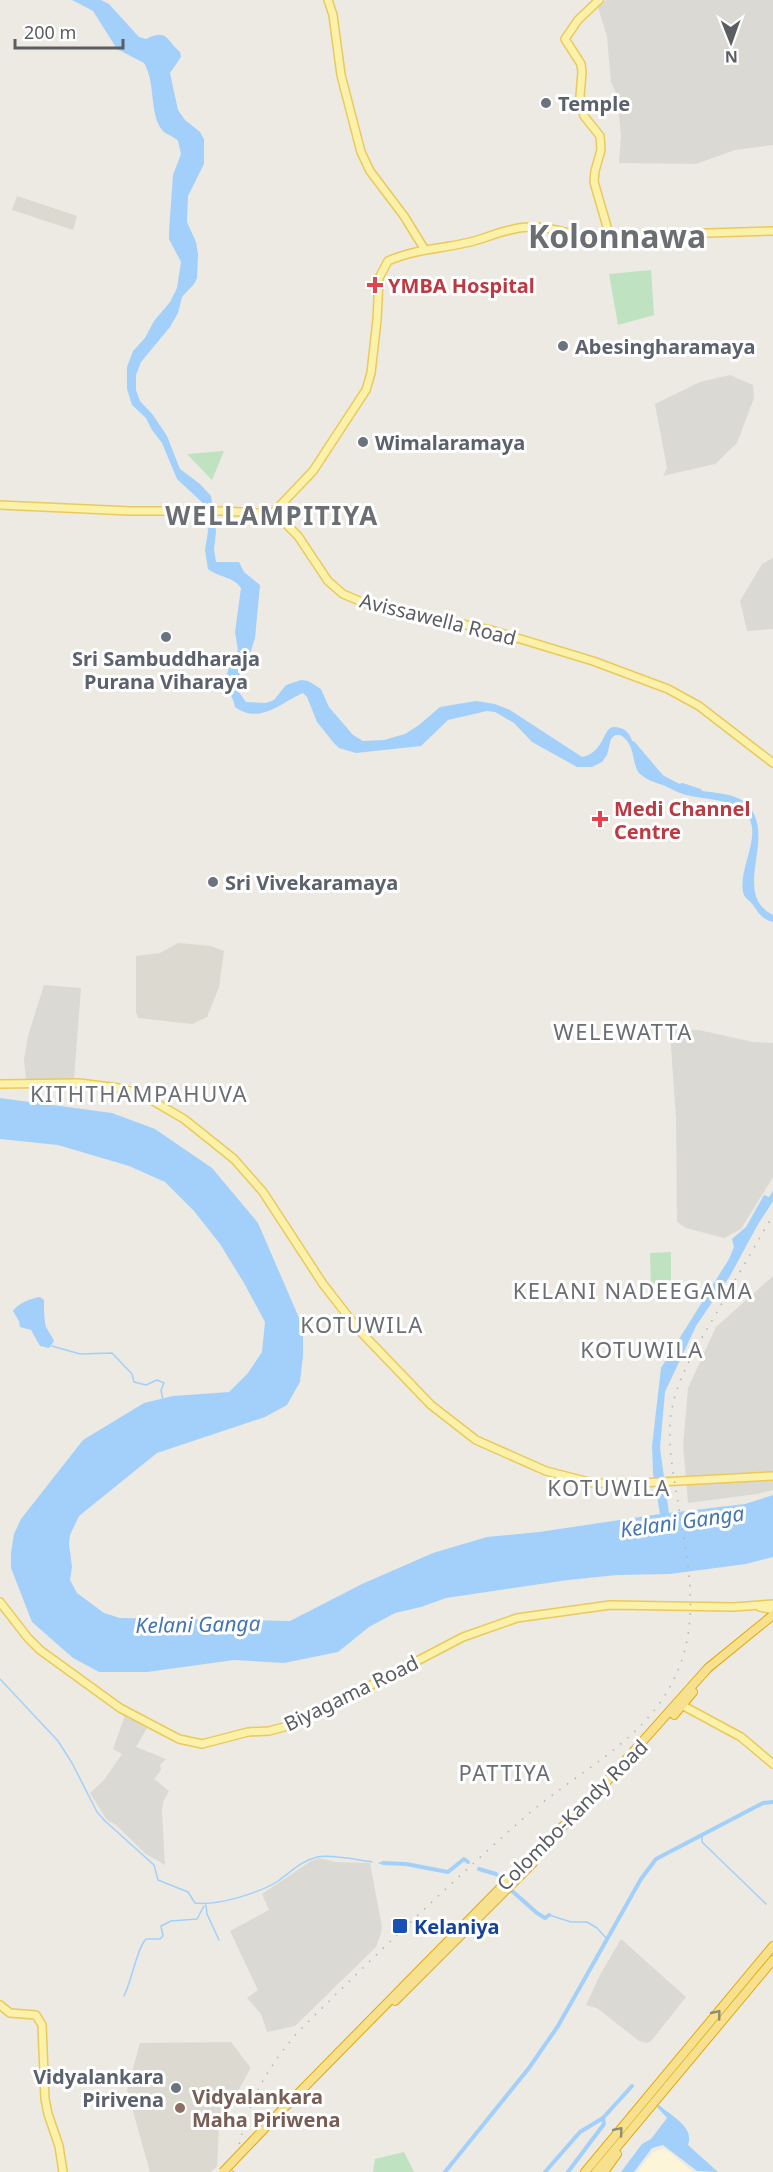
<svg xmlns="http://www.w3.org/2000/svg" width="773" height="2172" viewBox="0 0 773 2172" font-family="'Noto Sans',sans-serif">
  <rect width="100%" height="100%" fill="#eceae2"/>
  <path fill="#fcf5d7" d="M662,2149L668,2151L693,2172H637L653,2152Z"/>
  <g fill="#dbd9d4">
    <path d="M606,0H773V145L735,150L696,164L619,163L621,136L619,115L616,93L611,82L607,37L598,7Z"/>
    <path d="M730,375L753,385L754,398L737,443L715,464L663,476L667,468L655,404L700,382Z"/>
    <path d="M773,558V629L747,631L740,601L762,564Z"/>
    <path d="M44,985L81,988L74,1079H26L24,1060L28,1036Z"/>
    <path d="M699,1030L753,1042L773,1043V1177L741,1229L724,1238L686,1228L677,1222L676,1119L670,1031Z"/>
    <path d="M773,1276V1490L757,1494L688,1503L683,1445L688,1388L716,1327Z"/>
    <path d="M125,1715L147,1728L136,1747L166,1759L160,1765L161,1770L154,1779L169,1791L163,1802L162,1813L165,1865L146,1854L116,1825L107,1820L90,1793L104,1780L122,1754L113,1749Z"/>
    <path d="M319,1858L335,1862L370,1863L382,1927L381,1933L376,1947L295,2026L267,2032L261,2014L247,1998L258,1990L230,1931L269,1910L262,1894L311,1861Z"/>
    <path d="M621,1939L686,1997L651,2041L647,2043L639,2041L597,2008L586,2005L600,1975Z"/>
  </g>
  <g fill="#dcd9d0">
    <path d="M17,196L77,216L73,230L12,210Z"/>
    <path d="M178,943L211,946L224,951L219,987L207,1017L192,1024L138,1018L136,1012V956L160,953Z"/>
    <path d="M231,2042L250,2067V2069L219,2126L217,2166L211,2172H150L127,2090L140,2043Z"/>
  </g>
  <g fill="#bfe3c1">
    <path d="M651,270L654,315L618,325L609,274Z"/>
    <path d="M224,451L212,480L187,454Z"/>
    <path d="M671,1252V1287H651L650,1253Z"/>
    <path d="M404,2152L414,2172H373L375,2159Z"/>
  </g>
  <g fill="#a3d0fa">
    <path d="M72,0H101L109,4L139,37L146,39C168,28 166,40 180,52L181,57L170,73L178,110L185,120L200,132L204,139V164L188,196L187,222L196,242L198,254L197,278L194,284L182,297L178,313L170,327L141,362L136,375V390L140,401L153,415L167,436L180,469L200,484L211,496L216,531L214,550L216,562H239L244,572L260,585L255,638L250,654L237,680L238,691L246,702L266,703L274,700L286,685L301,680L308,681L321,689L329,707L353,735L363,741L384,740L405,734L419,725L440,707L476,701L495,704L510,710L582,757C604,753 603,728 613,727C618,727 623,728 626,731C631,735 632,742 635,747C644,760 654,771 668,778C676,782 685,787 693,789C715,795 743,790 754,814C770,847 734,895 773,915V922C762,920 759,913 753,905C750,901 746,899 744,895C736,873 761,839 749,818C738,798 705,800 686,795C679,793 672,789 665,786C657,783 646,780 640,774C631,766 637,744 620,735H615L611,739L607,755L602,762L592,767H577L532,742L514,723L495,712L487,711L448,720L421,746L356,753L339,748L333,742L317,722L307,697L303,693C280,703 260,725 235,707C234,700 230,695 228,688C224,673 231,662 238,650L235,632L241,588C233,576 219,578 208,569L205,550L208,531L206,506L177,479L162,443L152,430L146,418L132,405L127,389V367L133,351L145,338L154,321L170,302L177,288L181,262L169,239V231L173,175L181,154L178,141C174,136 166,135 162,130C149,113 156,83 144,63L117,49L93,11Z"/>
    <path d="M0,1098L112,1113L155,1129L212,1168L258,1223L303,1327V1355L300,1382L287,1405L265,1417L157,1453L79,1516L70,1535L69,1544L72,1567L70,1580L77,1593L104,1613L120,1618L290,1621L362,1584L433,1553L487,1537L539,1532L660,1514L653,1473L652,1446L661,1368L729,1259L734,1247L732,1239L746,1227L764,1195L769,1197L773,1191V1201L757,1226L730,1276L696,1326L665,1392L660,1448L669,1513L745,1504L773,1495V1557L746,1564L670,1574L617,1575L568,1580L446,1598L421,1607L395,1613L369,1627L338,1652L284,1663L234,1660L147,1672H99L73,1658L32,1622L11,1568V1553L14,1534L21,1519L83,1440L144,1403L173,1396L229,1392L248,1373L262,1352L265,1322L244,1283L220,1244L194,1211L165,1182L129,1166L58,1145L0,1139Z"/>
    <path d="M40,1297L44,1300C44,1307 44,1320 46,1327C48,1331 52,1336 54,1341L49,1348L40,1346L31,1330L20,1327L19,1321L13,1311C17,1304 31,1298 40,1297Z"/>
    <path d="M659,2105C671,2116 695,2127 688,2145L718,2172L697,2171L663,2145L652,2148L634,2172H621L642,2144L651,2139L667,2118L657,2107Z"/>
  </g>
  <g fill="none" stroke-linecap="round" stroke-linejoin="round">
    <g stroke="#a3d0fa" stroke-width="1.5">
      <path d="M52,1346L80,1354L112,1353L132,1374L134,1382L146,1385L157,1380L164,1383L161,1390L163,1400"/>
      <path d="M0,1679L58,1741L72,1763L97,1812L105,1821L154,1865L158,1880L188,1892L195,1903C217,1906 260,1893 278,1881C291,1872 301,1861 317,1857C331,1854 357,1860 372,1862"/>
      <path d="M702,1835V1842L766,1904"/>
      <path d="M379,1863H383"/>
      <path d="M206,1905L207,1914L219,1940"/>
      <path d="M549,1915L571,1922H587L597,1928L607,1939"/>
      <path d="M124,1996C132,1980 137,1948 146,1939H160L163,1936L161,1926L171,1921L197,1919L204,1906"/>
    </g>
    <g stroke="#a3d0fa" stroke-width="4">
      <path d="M633,743L661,776"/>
      <path d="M682,785L700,791"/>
      <path d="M383,1863L406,1864L448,1872L464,1859L468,1862"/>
      <path d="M479,1869L496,1874L503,1882"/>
      <path d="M511,1890L537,1913L545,1918L549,1915"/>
      <path d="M445,2172L529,2068L558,2026L641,1879L656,1859L763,1803L773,1802"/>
      <path d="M545,2172L580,2132L603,2118L632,2086"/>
      <path d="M568,2172L604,2124L603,2118"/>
    </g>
    <defs>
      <g id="primary">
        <path d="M328,0L333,15L341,75L361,152L370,171L404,216L425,250"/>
        <path d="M599,0L578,20L565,39L581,64L582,72L580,96L584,116L600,136L601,150L595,171L594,182L610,237"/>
        <path d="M0,505L130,511H224L272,514L286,524L298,536L328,581L343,594L369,605L491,630L593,661L668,689L699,706L773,763"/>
        <path d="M272,514L313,471L366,390L371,373L377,320L379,278L388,261C414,249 442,249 470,242C483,239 496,233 510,230C534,223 559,230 583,237L773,231"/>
        <path d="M0,1084L79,1083L119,1088L141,1094L184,1119L234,1159L263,1192L323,1284L358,1329L431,1405L476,1440L546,1471L593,1483L622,1484L773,1476"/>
        <path d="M0,1602L28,1638L40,1650L120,1708L179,1739L202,1744L248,1732L269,1731L284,1727L331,1703L356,1693L463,1637L517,1618L610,1605L733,1607L773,1604"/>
        <path d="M760,1607L773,1610"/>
        <path d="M678,1703L741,1737L773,1764"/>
        <path d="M0,2005L10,2013L36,2015L42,2025L45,2099L48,2114L59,2146L63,2172"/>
      </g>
      <g id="highway">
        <path d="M674,1715L693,1692"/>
        <path d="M395,2001L533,1863"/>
        <path d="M281,2111L519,1869L592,1798L708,1668L773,1615"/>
        <path d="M585,2172L773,1946"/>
        <path d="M596,2172L773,1960"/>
        <path d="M604,2172L617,2154"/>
      </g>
    </defs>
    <use href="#primary" stroke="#eac95d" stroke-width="10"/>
    <use href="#highway" stroke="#e3a90b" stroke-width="10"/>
    <use href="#primary" stroke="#fbf1a8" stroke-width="7"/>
    <use href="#highway" stroke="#f7e18e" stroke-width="8"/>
    <path stroke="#b2b3b3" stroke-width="1.5" stroke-dasharray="1.5 8" stroke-linecap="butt" d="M233,2172C246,2110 256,2082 297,2033C371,1959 447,1886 526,1816C579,1770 650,1739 678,1670C703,1611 684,1545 675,1484C671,1461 668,1437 671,1414C677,1376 698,1345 717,1312C735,1280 754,1248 773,1215"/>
    <defs>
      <path id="highway-bridge" d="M223,2172L281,2111"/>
    </defs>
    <use href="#highway-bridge" stroke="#e3a90b" stroke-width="10" stroke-linecap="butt"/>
    <use href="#highway-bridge" stroke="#f7e18e" stroke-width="8"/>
  </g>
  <defs><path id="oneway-chevron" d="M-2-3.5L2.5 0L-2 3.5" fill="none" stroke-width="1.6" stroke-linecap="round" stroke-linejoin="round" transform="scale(1.5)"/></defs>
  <g stroke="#918b71">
    <use href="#oneway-chevron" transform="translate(717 2014) rotate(-51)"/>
    <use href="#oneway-chevron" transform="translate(619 2131) rotate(-50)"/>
  </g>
  <g fill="#6b7280" stroke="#fff" stroke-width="2">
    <circle cx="546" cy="103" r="6"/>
    <circle cx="563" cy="346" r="6"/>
    <circle cx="363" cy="442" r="6"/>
    <circle cx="166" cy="637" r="6"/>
    <circle cx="213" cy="882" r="6"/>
    <circle cx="176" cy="2088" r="6"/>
  </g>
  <g fill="#e0444e" stroke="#fff" stroke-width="2">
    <path d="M372 276h6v6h6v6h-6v6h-6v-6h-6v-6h6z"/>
    <path d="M597 810h6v6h6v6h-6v6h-6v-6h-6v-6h6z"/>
  </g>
  <rect fill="#1a4fb4" stroke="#fff" stroke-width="2" x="392" y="1918" width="16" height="16" rx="3"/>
  <circle fill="#8d6e63" stroke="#fff" stroke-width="2" cx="180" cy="2108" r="6"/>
  <g text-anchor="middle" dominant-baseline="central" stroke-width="6" stroke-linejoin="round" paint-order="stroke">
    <g font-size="20" font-weight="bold" fill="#5b616d" stroke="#fff" text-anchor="start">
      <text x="558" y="103">Temple</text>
      <text x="575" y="346">Abesingharamaya</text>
      <text x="375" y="442">Wimalaramaya</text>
      <text x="166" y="658" text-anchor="middle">Sri Sambuddharaja<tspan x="166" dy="23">Purana Viharaya</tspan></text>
      <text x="225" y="882">Sri Vivekaramaya</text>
      <text x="164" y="2076" text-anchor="end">Vidyalankara<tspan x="164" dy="23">Pirivena</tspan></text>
    </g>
    <g font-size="20" font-weight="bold" fill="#be3a42" stroke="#fff" text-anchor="start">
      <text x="388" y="285">YMBA Hospital</text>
      <text x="614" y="808">Medi Channel<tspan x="614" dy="23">Centre</tspan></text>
    </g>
    <g font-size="20" fill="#5a5d62" stroke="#fff">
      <text transform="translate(438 619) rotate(14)">Avissawella Road</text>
      <text transform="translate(351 1693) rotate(-26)">Biyagama Road</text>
      <text transform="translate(572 1815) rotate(-45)">Colombo-Kandy Road</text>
    </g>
    <g font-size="20" font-weight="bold" fill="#164399" stroke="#fff" text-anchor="start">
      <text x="414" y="1926">Kelaniya</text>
    </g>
    <g font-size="20" font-weight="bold" fill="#785e54" stroke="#fff" text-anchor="start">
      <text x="192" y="2096">Vidyalankara<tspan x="192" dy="23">Maha Piriwena</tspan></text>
    </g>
    <g font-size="21" font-style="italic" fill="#4576b3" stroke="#fff">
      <text transform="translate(682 1521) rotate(-8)">Kelani Ganga</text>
      <text transform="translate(198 1624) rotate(-1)">Kelani Ganga</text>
    </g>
    <g font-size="22" letter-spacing="1.5" fill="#6b6f74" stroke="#fff">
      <text x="623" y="1031">WELEWATTA</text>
      <text x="139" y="1093">KITHTHAMPAHUVA</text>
      <text x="633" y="1290">KELANI NADEEGAMA</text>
      <text x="362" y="1324">KOTUWILA</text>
      <text x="642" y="1349">KOTUWILA</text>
      <text x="609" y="1487">KOTUWILA</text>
      <text x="505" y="1772">PATTIYA</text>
    </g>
    <g font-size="26" font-weight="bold" letter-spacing="1.5" fill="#6b6f74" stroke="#fff">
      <text x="272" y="515">WELLAMPITIYA</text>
    </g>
    <g font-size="32" font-weight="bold" fill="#6b6f74" stroke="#fff">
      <text x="617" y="235">Kolonnawa</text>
    </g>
  </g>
  <g transform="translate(731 42) rotate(179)" stroke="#ffffff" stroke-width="4.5" paint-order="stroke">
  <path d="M0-4.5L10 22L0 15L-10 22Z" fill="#5a5d62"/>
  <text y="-9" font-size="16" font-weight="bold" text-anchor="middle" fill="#5a5d62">N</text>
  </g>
  <path d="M15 39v9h108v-9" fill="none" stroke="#5a5d62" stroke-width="3"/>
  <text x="24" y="39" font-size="18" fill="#5a5d62" stroke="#ffffff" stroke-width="4.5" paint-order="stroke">200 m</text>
</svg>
